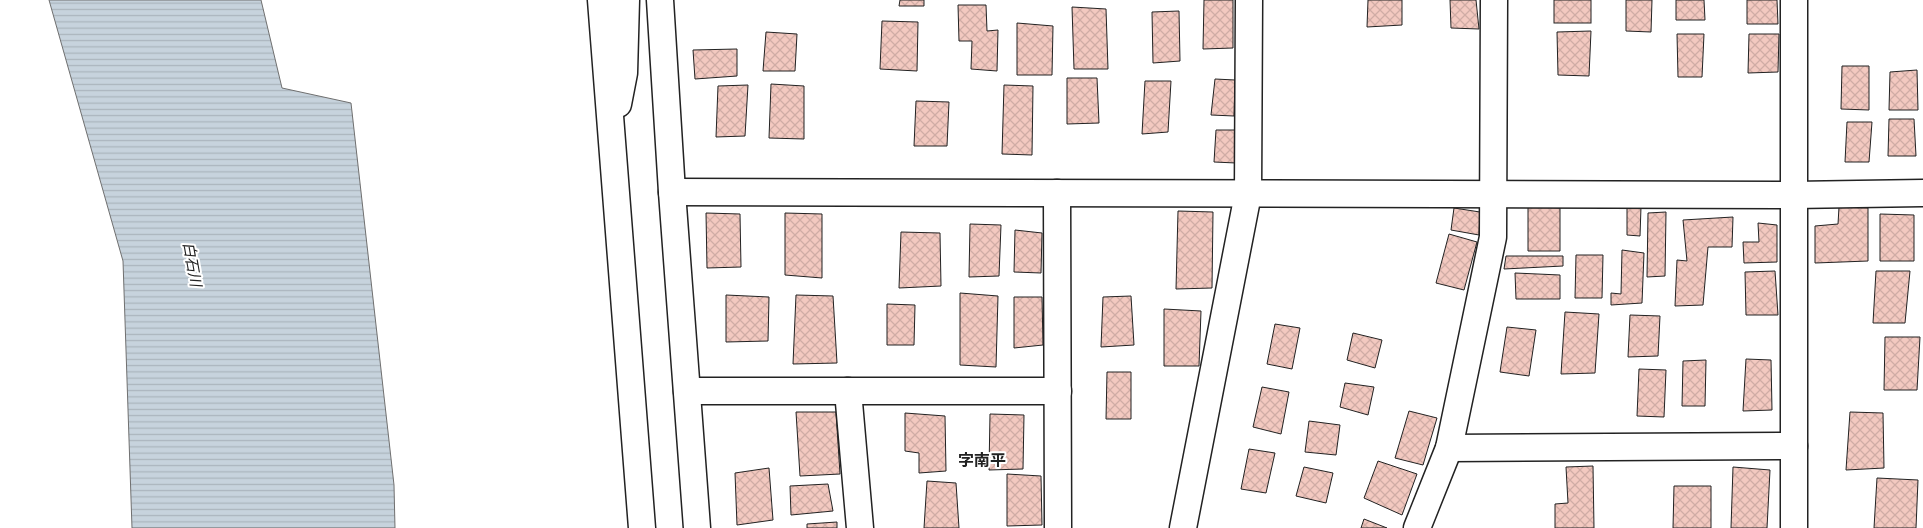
<svg xmlns="http://www.w3.org/2000/svg" width="1923" height="528" viewBox="0 0 1923 528" font-family="'Golos Text','Noto Sans JP',sans-serif">
  <defs>
    <pattern id="water-rules" width="6" height="5" patternUnits="userSpaceOnUse" patternTransform="scale(1.25)"><rect width="6" height="5" fill="#c7d3dd"/><path d="M0 2.5h6" fill="none" stroke="#abb5bd"/></pattern>
    <pattern id="building-cross-hatch" width="8" height="8" patternUnits="userSpaceOnUse" patternTransform="scale(1.25)"><rect width="8" height="8" fill="#f3c9c0"/><path d="M0 0l8 8M0 8l8-8" fill="none" stroke="#d0aca5"/></pattern>
  </defs>
  <rect width="100%" height="100%" fill="#fff"/>
  <path fill="url(#water-rules)" stroke="#6f6f6f" d="M49,0H261L282,88L351,103L394,485L395,528H132L123,261Z"/>
  <g fill="url(#building-cross-hatch)" stroke="#222">
    <path d="M900,0H924V6H899Z"/>
    <path d="M1204,0H1233V48L1203,49Z"/>
    <path d="M1368,0H1402V25L1367,27Z"/>
    <path d="M1450,0H1476L1479,29L1451,28Z"/>
    <rect x="1554" y="0" width="37" height="23"/>
    <path d="M1626,0H1652L1651,32L1626,31Z"/>
    <path d="M1676,0H1704L1705,20H1676Z"/>
    <path d="M1747,0H1777L1778,24H1747Z"/>
    <path d="M958,5H986L987,31L998,30L997,71L971,69L972,41H959Z"/>
    <path d="M1072,7L1106,9L1108,69H1074Z"/>
    <path d="M1179,11L1180,61L1153,63L1152,12Z"/>
    <path d="M882,21L918,22L917,71L880,69Z"/>
    <path d="M1017,23L1053,26L1052,75H1017Z"/>
    <path d="M1591,31L1589,76L1558,75L1557,32Z"/>
    <path d="M766,32L797,34L795,71H763Z"/>
    <path d="M1677,34H1704L1702,77H1678Z"/>
    <path d="M1749,34H1779L1778,72L1748,73Z"/>
    <path d="M737,49V76L695,79L693,50Z"/>
    <path d="M1842,66H1869V110L1841,109Z"/>
    <path d="M1917,70L1918,110H1889L1890,72Z"/>
    <path d="M1067,78H1097L1099,123L1067,124Z"/>
    <path d="M1215,79L1235,80L1234,116L1211,115Z"/>
    <path d="M1145,81H1171L1168,132L1142,134Z"/>
    <path d="M771,84L804,86V139L769,138Z"/>
    <path d="M748,85L745,136L716,137L718,86Z"/>
    <path d="M1004,85L1033,86L1032,155L1002,154Z"/>
    <path d="M916,101L949,102L947,146H914Z"/>
    <path d="M1889,119H1914L1916,156H1888Z"/>
    <path d="M1847,122H1872L1869,162H1845Z"/>
    <path d="M1216,130H1235L1236,163L1214,162Z"/>
    <path d="M1528,206L1560,208V251H1528Z"/>
    <path d="M1627,206L1641,207L1640,236L1627,235Z"/>
    <path d="M1839,207L1868,208V261L1815,263V226L1838,224Z"/>
    <path d="M1454,208L1480,212L1479,235L1451,230Z"/>
    <path d="M1178,211L1213,212L1212,288L1176,289Z"/>
    <path d="M1666,212L1665,276L1647,277L1648,213Z"/>
    <path d="M706,213L740,214L741,267L707,268Z"/>
    <path d="M785,213L822,214V278L785,275Z"/>
    <path d="M1880,214L1914,215V261H1880Z"/>
    <path d="M1733,217L1732,247H1708L1703,305L1675,306L1677,260L1687,261L1683,220Z"/>
    <path d="M1758,223L1777,225V262L1744,263L1743,242H1759Z"/>
    <path d="M970,224L1001,225L999,276L969,277Z"/>
    <path d="M1015,230L1042,233L1041,273L1014,272Z"/>
    <path d="M901,232L940,233L941,286L899,288Z"/>
    <path d="M1449,234L1477,242L1464,290L1436,283Z"/>
    <path d="M1622,250L1644,253L1642,303L1611,305V293L1621,294Z"/>
    <path d="M1576,255H1603L1602,298H1575Z"/>
    <path d="M1506,256H1563V266L1504,269Z"/>
    <path d="M1775,271L1778,315H1746L1745,272Z"/>
    <path d="M1876,271H1910L1905,323H1873Z"/>
    <path d="M1515,273L1560,275V299H1516Z"/>
    <path d="M960,293L998,296L996,367L960,365Z"/>
    <path d="M726,295L769,297L768,341L726,342Z"/>
    <path d="M796,295L833,296L837,363L793,364Z"/>
    <path d="M1131,296L1134,345L1101,347L1103,297Z"/>
    <path d="M1014,297H1042L1043,345L1014,348Z"/>
    <path d="M887,304L915,305L914,345H887Z"/>
    <path d="M1164,309L1201,311L1199,366H1164Z"/>
    <path d="M1565,312L1599,314L1595,373L1561,374Z"/>
    <path d="M1630,315L1660,316L1658,356L1628,357Z"/>
    <path d="M1275,324L1300,328L1292,369L1267,364Z"/>
    <path d="M1507,327L1536,330L1529,376L1500,372Z"/>
    <path d="M1353,333L1382,340L1375,368L1347,360Z"/>
    <path d="M1885,337H1920L1917,390H1884Z"/>
    <path d="M1746,359L1771,360L1772,410L1743,411Z"/>
    <path d="M1706,360L1705,406H1682L1683,361Z"/>
    <path d="M1639,369L1666,370L1664,417L1637,416Z"/>
    <path d="M1107,372H1131V419H1106Z"/>
    <path d="M1345,383L1374,387L1368,415L1340,407Z"/>
    <path d="M1262,387L1289,392L1281,434L1253,427Z"/>
    <path d="M1409,411L1437,418L1423,465L1395,458Z"/>
    <path d="M796,412H836L840,474L800,476Z"/>
    <path d="M1850,412L1883,413L1884,468L1846,470Z"/>
    <path d="M905,413L945,416L946,471L919,473V453L905,451Z"/>
    <path d="M990,414L1024,415L1023,469L989,470Z"/>
    <path d="M1309,421L1340,425L1336,455L1305,452Z"/>
    <path d="M1249,449L1275,453L1266,493L1241,489Z"/>
    <path d="M1378,461L1417,474L1402,515L1364,498Z"/>
    <path d="M1593,466L1594,528H1555V504L1568,503L1566,467Z"/>
    <path d="M1304,467L1333,473L1326,503L1296,496Z"/>
    <path d="M1733,467L1770,470L1767,528H1731Z"/>
    <path d="M769,468L773,520L737,525L735,473Z"/>
    <path d="M1007,474L1041,476L1042,525L1007,526Z"/>
    <path d="M1877,478L1918,480L1916,528H1874Z"/>
    <path d="M927,481L956,483L959,528H924Z"/>
    <path d="M828,484L833,511L791,515L790,486Z"/>
    <path d="M1674,486H1711V528H1673Z"/>
    <path d="M1364,519L1387,528H1361Z"/>
    <path d="M837,522V528H807V524Z"/>
  </g>
  <g fill="none" stroke-linecap="round" stroke-linejoin="round">
    <defs>
      <g id="street">
        <path d="M601,0L642,528"/>
        <path d="M660,0L672,192L697,528"/>
        <path d="M1794,0V528"/>
        <path d="M618,104L624,73L626,0"/>
        <path d="M672,192L1793,195L1923,193"/>
        <path d="M1057,193L1058,528"/>
        <path d="M687,391H1058"/>
        <path d="M848,391L860,528"/>
        <path d="M1449,448L1794,446"/>
        <path d="M1183,528L1248,194L1249,0"/>
        <path d="M1417,528L1449,448L1493,237L1494,0"/>
      </g>
    </defs>
    <use href="#street" stroke="#222" stroke-width="29"/>
    <use href="#street" stroke="#fff" stroke-width="26"/>
  </g>
  <g text-anchor="middle" dominant-baseline="central" stroke-width="4" stroke-linejoin="round" paint-order="stroke">
    <g font-size="15" font-style="italic" fill="#222" stroke="#fff">
      <text transform="translate(193 264) rotate(80)">白石川</text>
    </g>
    <g font-size="16" font-weight="bold" fill="#222" stroke="#fff">
      <text x="982" y="460">字南平</text>
    </g>
  </g>
</svg>
